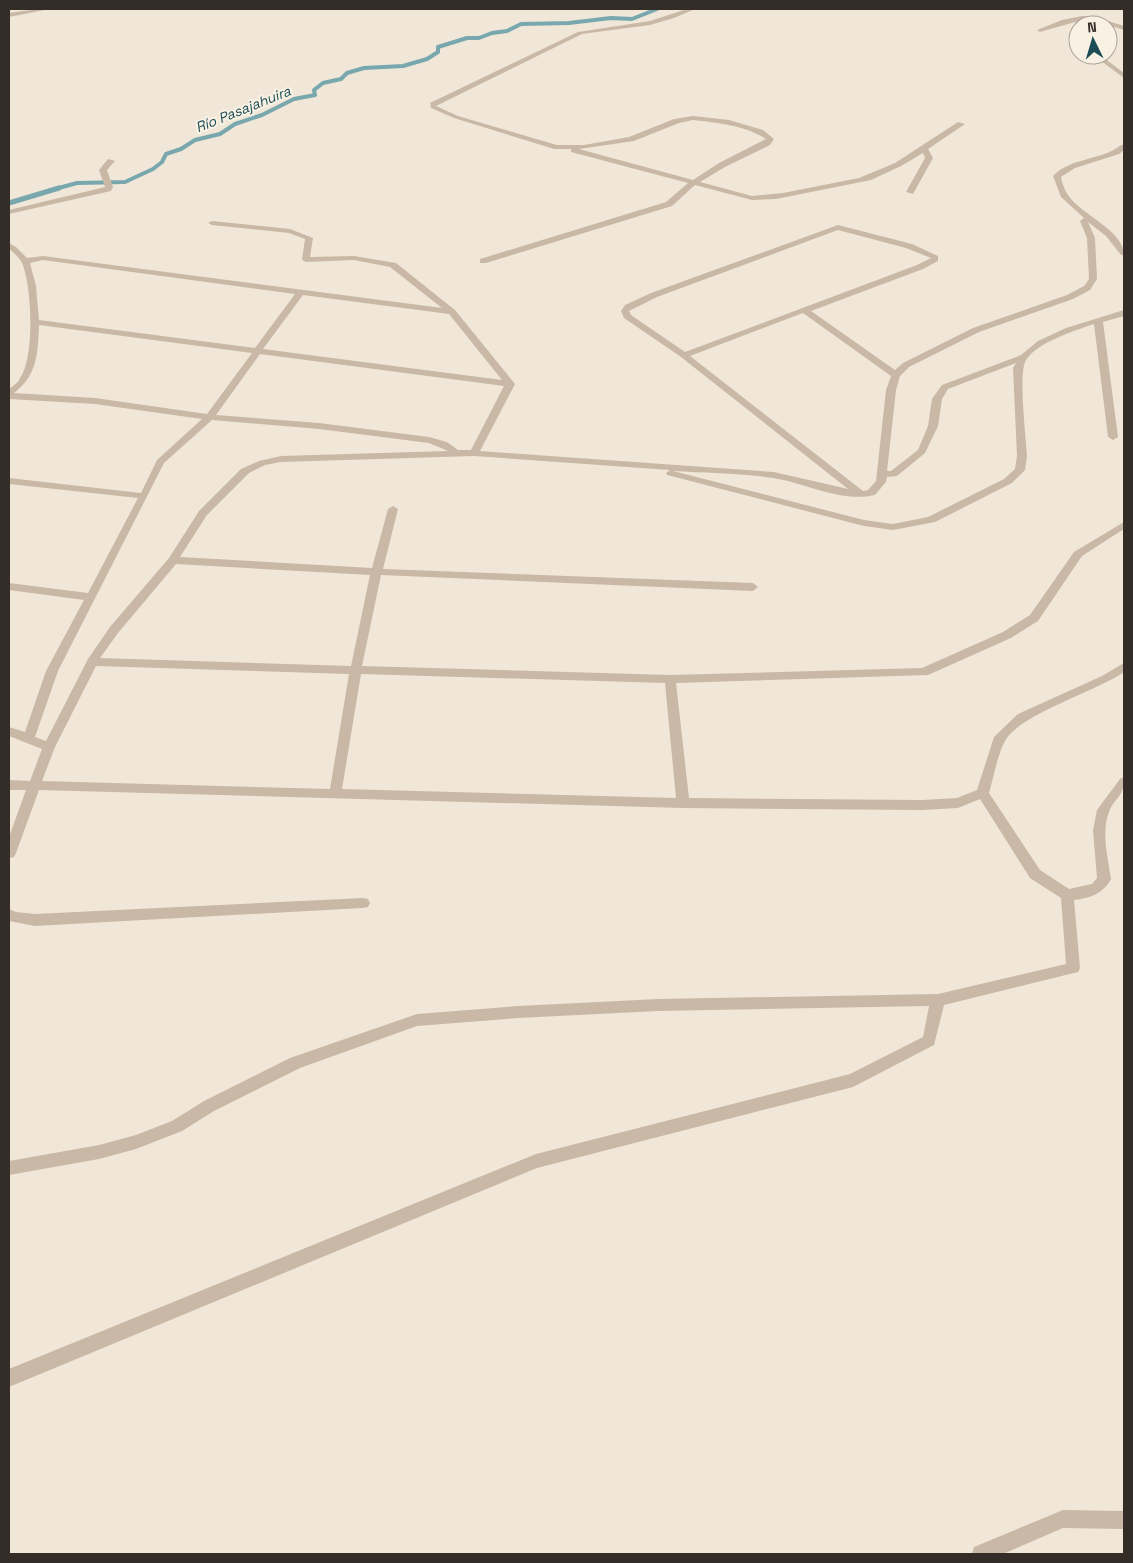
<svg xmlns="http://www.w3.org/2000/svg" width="1133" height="1563" viewBox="0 0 1133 1563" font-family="'Space Grotesk',sans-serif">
  <rect width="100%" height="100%" fill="#f1e7d8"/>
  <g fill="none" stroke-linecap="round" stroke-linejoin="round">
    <path stroke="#78a7ae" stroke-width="4" d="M55,189L77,183L125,182L153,169L162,162L166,154L181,149L195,140L220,134L235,124L262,115L294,99L315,95L314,90L323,83L341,79L347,73L364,68L403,66L427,59L438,52V47L467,38H479L492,33L507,31L521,24L569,23L611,18L632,19L657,9"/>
    <path stroke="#78a7ae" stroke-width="5" d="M9,203L59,188"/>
    <g fill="#c9b8a5" fill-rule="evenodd">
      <path d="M37,9H50L9,17V13Z"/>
      <path d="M687,9H695L674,18L650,25L582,34L436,106L458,116L557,145H584L629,137L674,119L693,116L729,120L763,130L774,139L770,145L725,167L700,182L752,196L783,193L859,178L895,163L958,122L965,124L928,149L933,158L913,194L906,192L925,158L923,153L901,166L871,180L776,199L752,200L695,185L672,206L486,263H480V259L666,202L688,183L571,152V149H554L454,118L431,108L430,103L578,32L650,21ZM693,120C717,123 745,125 766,139L719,163L693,180L579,149L634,141L679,123Z"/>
      <path d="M1082,16L1099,18L1124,26V30L1099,22L1082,20L1040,32L1037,30L1062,20Z"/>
      <path d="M1093,55H1100L1124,73V78Z"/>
      <path d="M1121,145H1124V150L1119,154L1075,168L1061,177C1062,183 1064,189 1068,195C1081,215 1124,230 1124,255H1121L1106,236L1088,222L1095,238L1097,279L1090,290L1073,299L979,332L909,367L900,376L896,390L887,471H891L918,450L928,426L932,399L942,385L1021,355L1038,341L1066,328L1124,310V316L1103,322L1118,437L1113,440L1108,437L1094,324C1074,331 1038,342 1026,360C1018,373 1026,437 1027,456L1025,470L1012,483L935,522L893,530L864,526L667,475L666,473L670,470L474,456L281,462L265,465L249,473L207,515L180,557L372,568L388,509L393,506L398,509L383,569L753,583L758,587L753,591L381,575L362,666L670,675L922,668L1003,632L1030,615L1074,552L1124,522V529L1082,556L1038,621L1011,638L928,675L676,683L689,798L922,800L957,798L977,790L994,737L1018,714L1102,676L1124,663V672C1097,691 1018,715 1005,741C997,756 994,776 989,793L1040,870L1069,889L1092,884L1097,878L1093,830L1097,810L1120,779L1124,777C1124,799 1115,796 1109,812C1101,832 1108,858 1111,879C1103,894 1090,898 1074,900L1080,968L1078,972L944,1005L934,1045L853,1087L537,1168L9,1387V1369L536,1154L850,1074L923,1037L929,1006L658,1011L518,1018L417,1026L300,1068L214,1111L182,1131L136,1149L99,1159L9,1175V1161L99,1145L136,1135L172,1121L204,1101L290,1058L417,1014L518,1006L658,999L938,994L1066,964L1061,898L1030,878L980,799L958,808L922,810L683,808L39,790L16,853L14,857L9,858V837L26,790H9V780L30,781L42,749L9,736V727L25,732L46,671L84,600L9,590V583L88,593L138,498L9,484V478L141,493L157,460L202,419L95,404L9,399V389C13,386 18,383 20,378C35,357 32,286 22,263C19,257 14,253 9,249V243L16,247L27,258L43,256L442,308L390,267L354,260L306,262L302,260L305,239L289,233L212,225L208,223L212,221L290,229L313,238L310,257L354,256L396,263L455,310L515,384L480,451L774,472L848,489L681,357L624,318L621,311L625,305L651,293L838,225L912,244L938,256V261L923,269L811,311L895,370L903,363L973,328L1067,295L1084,286L1089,279L1087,238L1080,221L1084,218L1061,197L1053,176C1071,157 1101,161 1121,145ZM838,230L906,248L931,258L917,265L685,352L631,315L629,311L657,297ZM43,260L295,294L255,348L39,320L36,286L30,263ZM303,295L449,314L502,380L263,349ZM803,313L891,376L886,390L876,481L868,490L863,491L690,356ZM39,325L252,353L207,414L95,398L14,393C37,376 38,353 39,325ZM260,354L504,386L471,450H458L447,442L429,437L319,423L216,415ZM1016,363L1013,368L1017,456L1015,469L1004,479L928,517L893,524L864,520L673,471C706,473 740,473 773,478C806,483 841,503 875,495L886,482L887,477L897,476L925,453L938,426L942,399L948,389ZM212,420L319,429L429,443L448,451L281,456L259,461L241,469L199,511L169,558L110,627L88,659L46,741L35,737L58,671L164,463ZM176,564L370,575L351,666L100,658L118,633ZM96,666L349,674L330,789L42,781L55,747ZM361,674L665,683L676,798L342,789Z"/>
      <path d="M108,159L115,161L107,170L113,187L111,191L9,214V210L105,187L99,170Z"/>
      <path d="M363,898L368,899L370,903L368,907L363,908L35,926L9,921V909L16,912L35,914Z"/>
      <path d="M1063,1510L1124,1511V1529L1063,1528L1003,1554H972L974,1547Z"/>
    </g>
  </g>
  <g text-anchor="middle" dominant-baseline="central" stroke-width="4" stroke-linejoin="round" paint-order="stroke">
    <g font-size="14" font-style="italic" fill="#1c4d55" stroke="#f9f1e4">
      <text transform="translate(243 109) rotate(-22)">Río Pasajahuira</text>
    </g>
  </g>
  <rect width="1133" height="1563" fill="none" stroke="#342c26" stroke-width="20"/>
  <g transform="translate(1093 40) rotate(355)"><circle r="24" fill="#f9f1e4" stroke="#aaa298"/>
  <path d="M0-4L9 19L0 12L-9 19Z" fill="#1c4d55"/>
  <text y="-8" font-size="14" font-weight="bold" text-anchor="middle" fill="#342c26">N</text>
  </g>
</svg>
